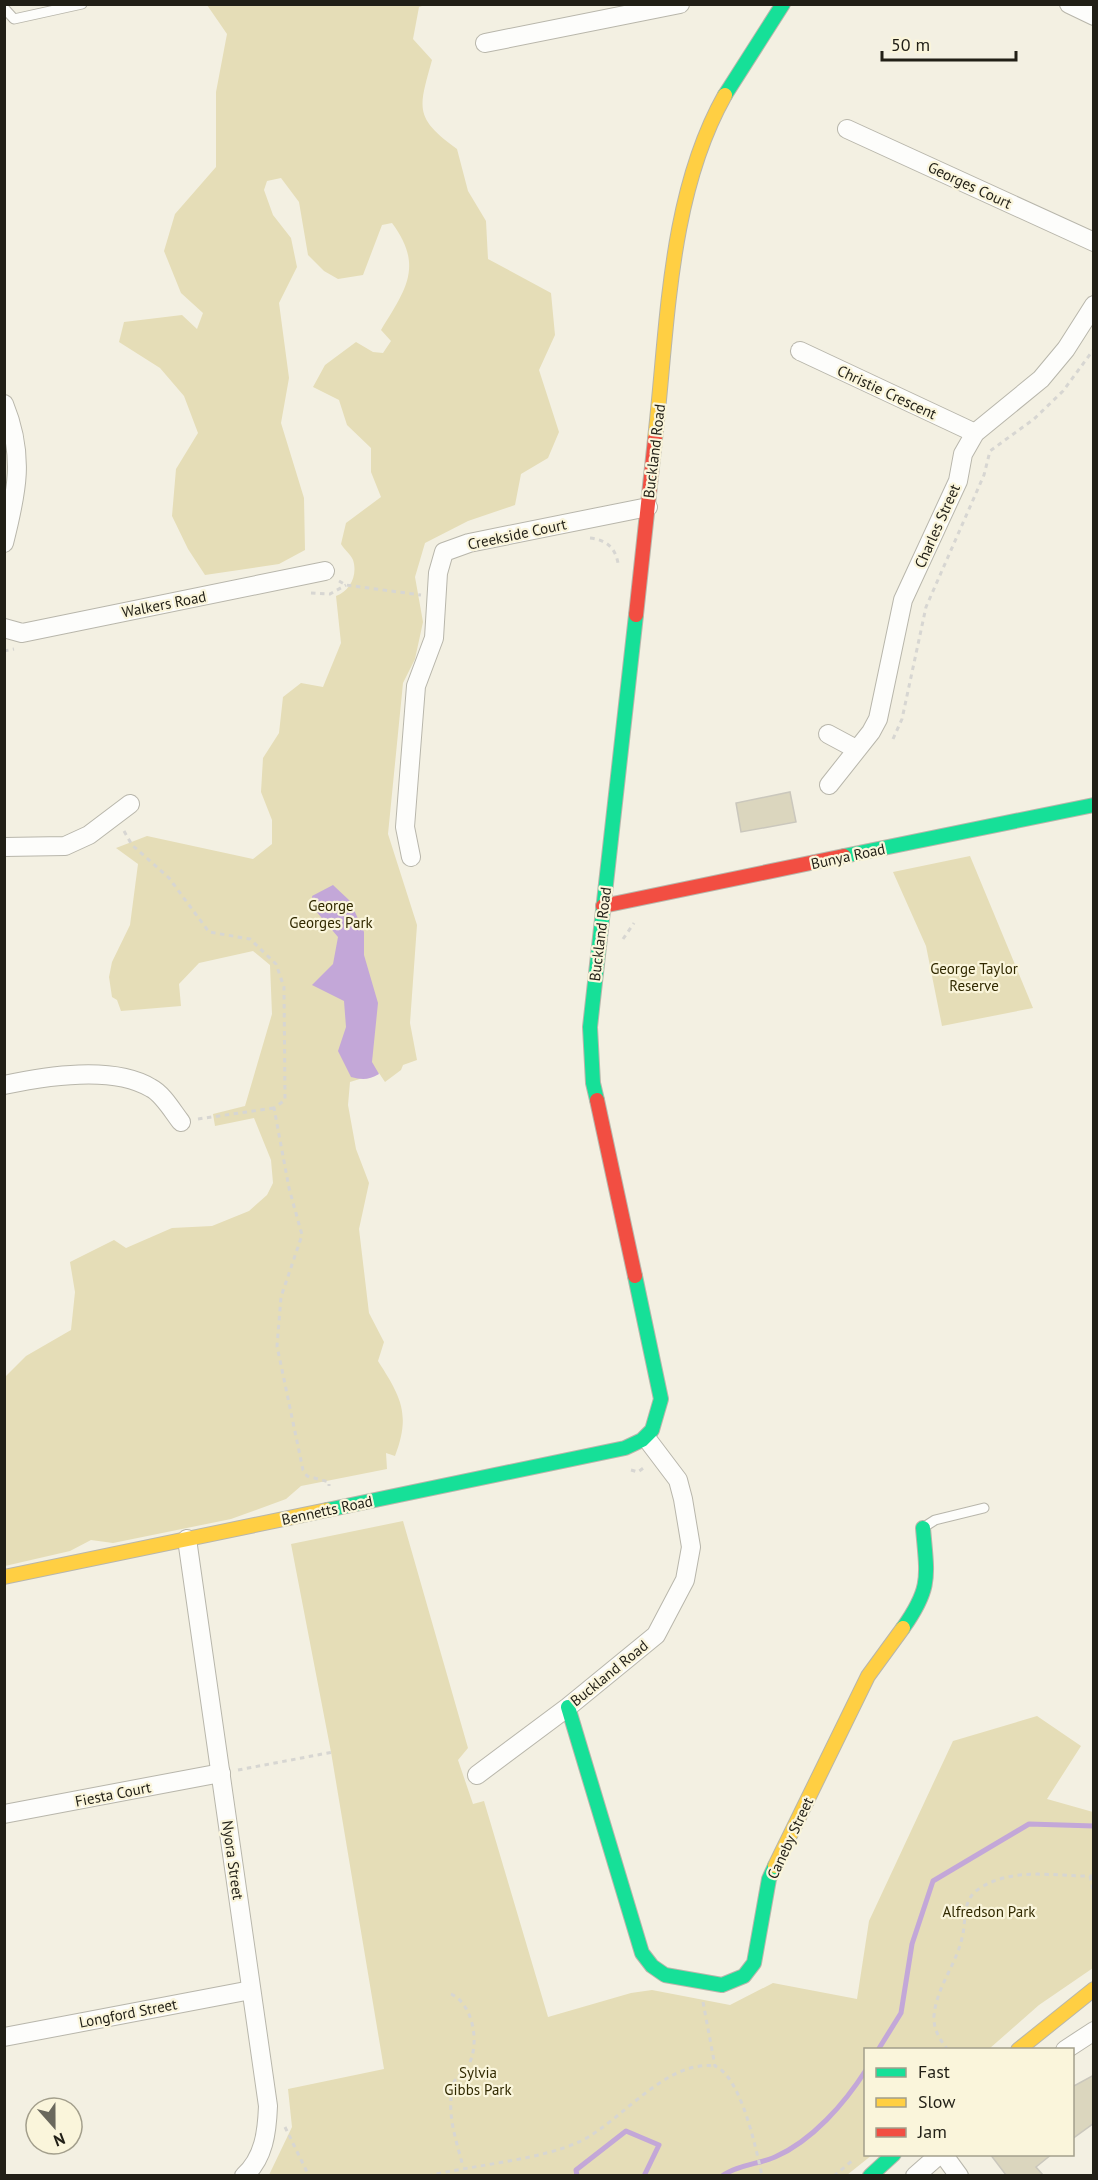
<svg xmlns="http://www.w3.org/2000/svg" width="1098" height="2180" viewBox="0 0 1098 2180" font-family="'PT Sans',sans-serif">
  <rect width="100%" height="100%" fill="#f3f0e2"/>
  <g fill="#e5ddb7">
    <path d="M207,5H425L419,7L413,39L432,60C419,108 413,117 457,149L468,191L486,221L488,259L551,293L555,335L539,370L559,432L548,458L521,474L515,505L468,521L425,543L415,577L423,622L415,659L403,683L388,834L417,925L410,1023L417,1060L403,1065L401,1070L385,1082L379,1073L350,1082L348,1105L356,1149L369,1183L359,1229L369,1313L384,1342L378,1361C401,1397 411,1414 395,1456L386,1453L387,1469L301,1486L286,1499L231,1519L113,1543L91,1540L70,1551L5,1566V1377L26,1356L71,1330L75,1292L70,1262L114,1240L126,1248L172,1228L212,1226L249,1211L267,1195L273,1183L271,1160L254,1118L215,1126L213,1114L245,1106L272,1014L270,965L253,951L199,963L179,984L181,1006L121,1011L117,1000L112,997L109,977L112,962L130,925L138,864L116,848L147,836L253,859L272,844V820L261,792L263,758L279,733L283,697L301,683L323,687L341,643L336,596C350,591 358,575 353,560C351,555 344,549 341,544L346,523L381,497L371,472V448L347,425L339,400L313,387L325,365L356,342L373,352L383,353L391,341L381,330C406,289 424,266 392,223L382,225L363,275L338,279L324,271L308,255L299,202L281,178L267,181L264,190L273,215L291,238L297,267L279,303L289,378L281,423L304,498L305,550L279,564L205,575L188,549L172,516L176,469L198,433L184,396L160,368L119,342L124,322L182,315L197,329L203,313L181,293L164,251L175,214L216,167V92L227,34Z"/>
    <path d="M970,856L1033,1008L942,1026L926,946L893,872Z"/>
    <path d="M403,1521L468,1748L458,1760L473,1804L484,1801L548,2017L631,1993L652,1990L730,2005L773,1983L857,1999L869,1921L953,1741L1037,1716L1081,1746L1047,1799L1093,1812V1968L1039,2005L989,2049L866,2050V2154L872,2155L847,2175H269L292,2127L288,2089L384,2069L331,1752L291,1544Z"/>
  </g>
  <path fill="#c3a7d8" d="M333,885L350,901L364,932V955L378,1003L372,1062L379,1074C369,1080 362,1080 351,1077L338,1051L346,1027L344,1001L312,985L333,964L338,937L315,910L312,896Z"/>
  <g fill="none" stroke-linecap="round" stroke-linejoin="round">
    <g stroke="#c3a7d8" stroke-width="5">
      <path d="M878,2050L901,2013L912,1944L933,1881L1029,1824L1094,1826"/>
      <path d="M577,2176L576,2170L626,2131L659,2145L644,2176"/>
      <path d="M722,2176C737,2165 759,2164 775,2157C812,2141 845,2103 866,2070"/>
    </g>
  </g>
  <g fill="#dbd6be" stroke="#cac7bc" stroke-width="1.5">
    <path d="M790,792L796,822L741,832L736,803Z"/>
    <path d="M1094,2075V2123L1072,2139V2087Z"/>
    <path d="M990,2154H1052L1036,2167L1043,2175H1006Z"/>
  </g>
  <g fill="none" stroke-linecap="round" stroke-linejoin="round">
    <defs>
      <g id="lane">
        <path d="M4,8L14,19L82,4"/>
        <path d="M924,1527L935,1520L984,1508"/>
      </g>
      <g id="street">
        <path d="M1069,4L1094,16"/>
        <path d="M485,43L680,4"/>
        <path d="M847,129L1094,242"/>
        <path d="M800,351L975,433"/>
        <path d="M4,404C25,455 17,492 4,543"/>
        <path d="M4,628L22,633L325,571"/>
        <path d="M828,734L856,749"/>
        <path d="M829,785L871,732L878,719L903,600L958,481L963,454L975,433L1041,379L1066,349L1094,305"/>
        <path d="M4,847L65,846L89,835L130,804"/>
        <path d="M411,857L405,827L416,686L434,638L438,573L444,552L469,543L648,507"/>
        <path d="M4,1085C46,1076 113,1065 151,1088C163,1094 173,1112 181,1122"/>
        <path d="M187,1539L268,2106C267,2132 264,2158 244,2176"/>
        <path d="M477,1775L568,1707L656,1635L685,1580L691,1547L683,1499L678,1480L647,1439"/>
        <path d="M4,1814L221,1773"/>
        <path d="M4,2037L251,1990"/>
        <path d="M1065,2050L1094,2031"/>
        <path d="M943,2154L959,2176"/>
        <path d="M915,2176L940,2154"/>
      </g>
      <g id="fast">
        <path d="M725,95L783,4"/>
        <path d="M844,856L1094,805"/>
        <path d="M597,1100L593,1083L590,1027L636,615"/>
        <path d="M327,1510L625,1448L642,1440L652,1430L661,1399L635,1276"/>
        <path d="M903,1628C932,1587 927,1576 923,1528"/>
        <path d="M568,1707L642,1953L652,1966L665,1975L722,1985L744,1976L754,1963L769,1879L775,1866"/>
        <path d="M870,2176L894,2154"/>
      </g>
      <g id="slow">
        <path d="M655,439C668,326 668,196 725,95"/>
        <path d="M4,1577L327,1510"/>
        <path d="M775,1866L868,1676L903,1628"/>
        <path d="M1018,2050L1094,1989"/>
      </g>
      <g id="jam">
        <path d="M636,615L655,439"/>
        <path d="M603,906L844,856"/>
        <path d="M597,1100L635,1276"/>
      </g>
    </defs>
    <use href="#lane" stroke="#b8b6ab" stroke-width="11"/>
    <use href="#street" stroke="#b8b6ab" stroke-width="20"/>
    <use href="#fast" stroke="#b8b6ab" stroke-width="16"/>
    <use href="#slow" stroke="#b8b6ab" stroke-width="16"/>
    <use href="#jam" stroke="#b8b6ab" stroke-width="16"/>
    <g stroke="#d7d6d2" stroke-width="3" stroke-dasharray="4.5 4.5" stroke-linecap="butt">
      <path d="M590,538C606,540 615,547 618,563"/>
      <path d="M339,581L346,585L421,595"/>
      <path d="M311,593L330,594L346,585"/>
      <path d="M4,651L14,649"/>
      <path d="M893,739L902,719L926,607L984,475L990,451L1034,419L1063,391L1094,349"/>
      <path d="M124,831L132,845L169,878L209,932L250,939L276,964L284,987L285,1100L274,1108L289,1188L302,1235L281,1297L277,1346L303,1470L307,1476L329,1482V1486"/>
      <path d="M623,939L634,923"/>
      <path d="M198,1119L274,1108"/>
      <path d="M631,1470L638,1472L646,1466"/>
      <path d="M238,1770L333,1752"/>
      <path d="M1090,1876L1094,1895"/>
      <path d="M451,1994C473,2004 480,2043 469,2064C460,2080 452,2073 451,2099C449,2122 458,2146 463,2167"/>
      <path d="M703,2002L715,2066C741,2077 756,2148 762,2176"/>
      <path d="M948,2050C940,2040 933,2029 934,2016C936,1988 956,1965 962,1938C967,1919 961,1900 980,1888C1016,1866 1055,1877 1094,1876"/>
      <path d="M285,2127L309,2176"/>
      <path d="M428,2176C472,2165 542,2160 581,2141C623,2120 665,2060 715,2066"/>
      <path d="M834,2176L853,2160"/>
    </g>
    <use href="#lane" stroke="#fdfdfb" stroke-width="9"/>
    <use href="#street" stroke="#fdfdfb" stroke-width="18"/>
    <use href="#fast" stroke="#16e098" stroke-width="14"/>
    <use href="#slow" stroke="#ffcf43" stroke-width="14"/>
    <use href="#jam" stroke="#f24e42" stroke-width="14"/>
  </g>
  <g text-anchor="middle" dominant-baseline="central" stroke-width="4.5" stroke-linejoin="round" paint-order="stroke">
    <g font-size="15" fill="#211f16" stroke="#faf5db">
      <text transform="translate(970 185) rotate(25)">Georges Court</text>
      <text transform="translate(887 392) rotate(25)">Christie Crescent</text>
      <text transform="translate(654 451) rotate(-83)">Buckland Road</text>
      <text transform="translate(937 526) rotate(-66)">Charles Street</text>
      <text transform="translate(517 534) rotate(-12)">Creekside Court</text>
      <text transform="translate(164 604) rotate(-11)">Walkers Road</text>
      <text transform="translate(848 856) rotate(-12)">Bunya Road</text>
      <text transform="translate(600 934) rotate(-83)">Buckland Road</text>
      <text transform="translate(327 1510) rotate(-12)">Bennetts Road</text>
      <text transform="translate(609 1673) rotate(-39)">Buckland Road</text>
      <text transform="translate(113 1794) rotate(-11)">Fiesta Court</text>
      <text transform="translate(790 1838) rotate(-65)">Caneby Street</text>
      <text transform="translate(233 1860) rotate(82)">Nyora Street</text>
      <text transform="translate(128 2013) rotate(-11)">Longford Street</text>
    </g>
    <g font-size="15" fill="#312900" stroke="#faf5db">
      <text x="331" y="905">George<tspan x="331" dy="17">Georges Park</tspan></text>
      <text x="974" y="968">George Taylor<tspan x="974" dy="17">Reserve</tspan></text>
      <text x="989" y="1911">Alfredson Park</text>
      <text x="478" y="2072">Sylvia<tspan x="478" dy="17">Gibbs Park</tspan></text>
    </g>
  </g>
  <rect width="1098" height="2180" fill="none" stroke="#211f16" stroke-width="12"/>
  <rect x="864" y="2048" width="210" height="108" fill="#faf5db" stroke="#a39f8c" stroke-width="1.5"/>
  <rect x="876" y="2068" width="30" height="9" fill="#16e098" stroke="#a39f8c" stroke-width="1.5"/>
  <text x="918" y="2078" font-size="18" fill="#211f16">Fast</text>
  <rect x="876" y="2098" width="30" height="9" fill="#ffcf43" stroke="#a39f8c" stroke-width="1.5"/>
  <text x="918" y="2108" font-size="18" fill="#211f16">Slow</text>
  <rect x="876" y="2128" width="30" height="9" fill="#f24e42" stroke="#a39f8c" stroke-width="1.5"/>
  <text x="918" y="2138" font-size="18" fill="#211f16">Jam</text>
  <g transform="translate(54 2126) rotate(159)"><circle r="28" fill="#faf5db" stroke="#a39f8c" stroke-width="1.5"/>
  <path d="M0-4.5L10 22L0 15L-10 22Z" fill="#6a685d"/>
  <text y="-9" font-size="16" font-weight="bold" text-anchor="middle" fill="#211f16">N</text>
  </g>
  <path d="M882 51v9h134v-9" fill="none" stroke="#211f16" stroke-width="3"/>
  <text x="891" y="51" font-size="18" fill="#211f16" stroke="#faf5db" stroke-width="4.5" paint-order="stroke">50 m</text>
</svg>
